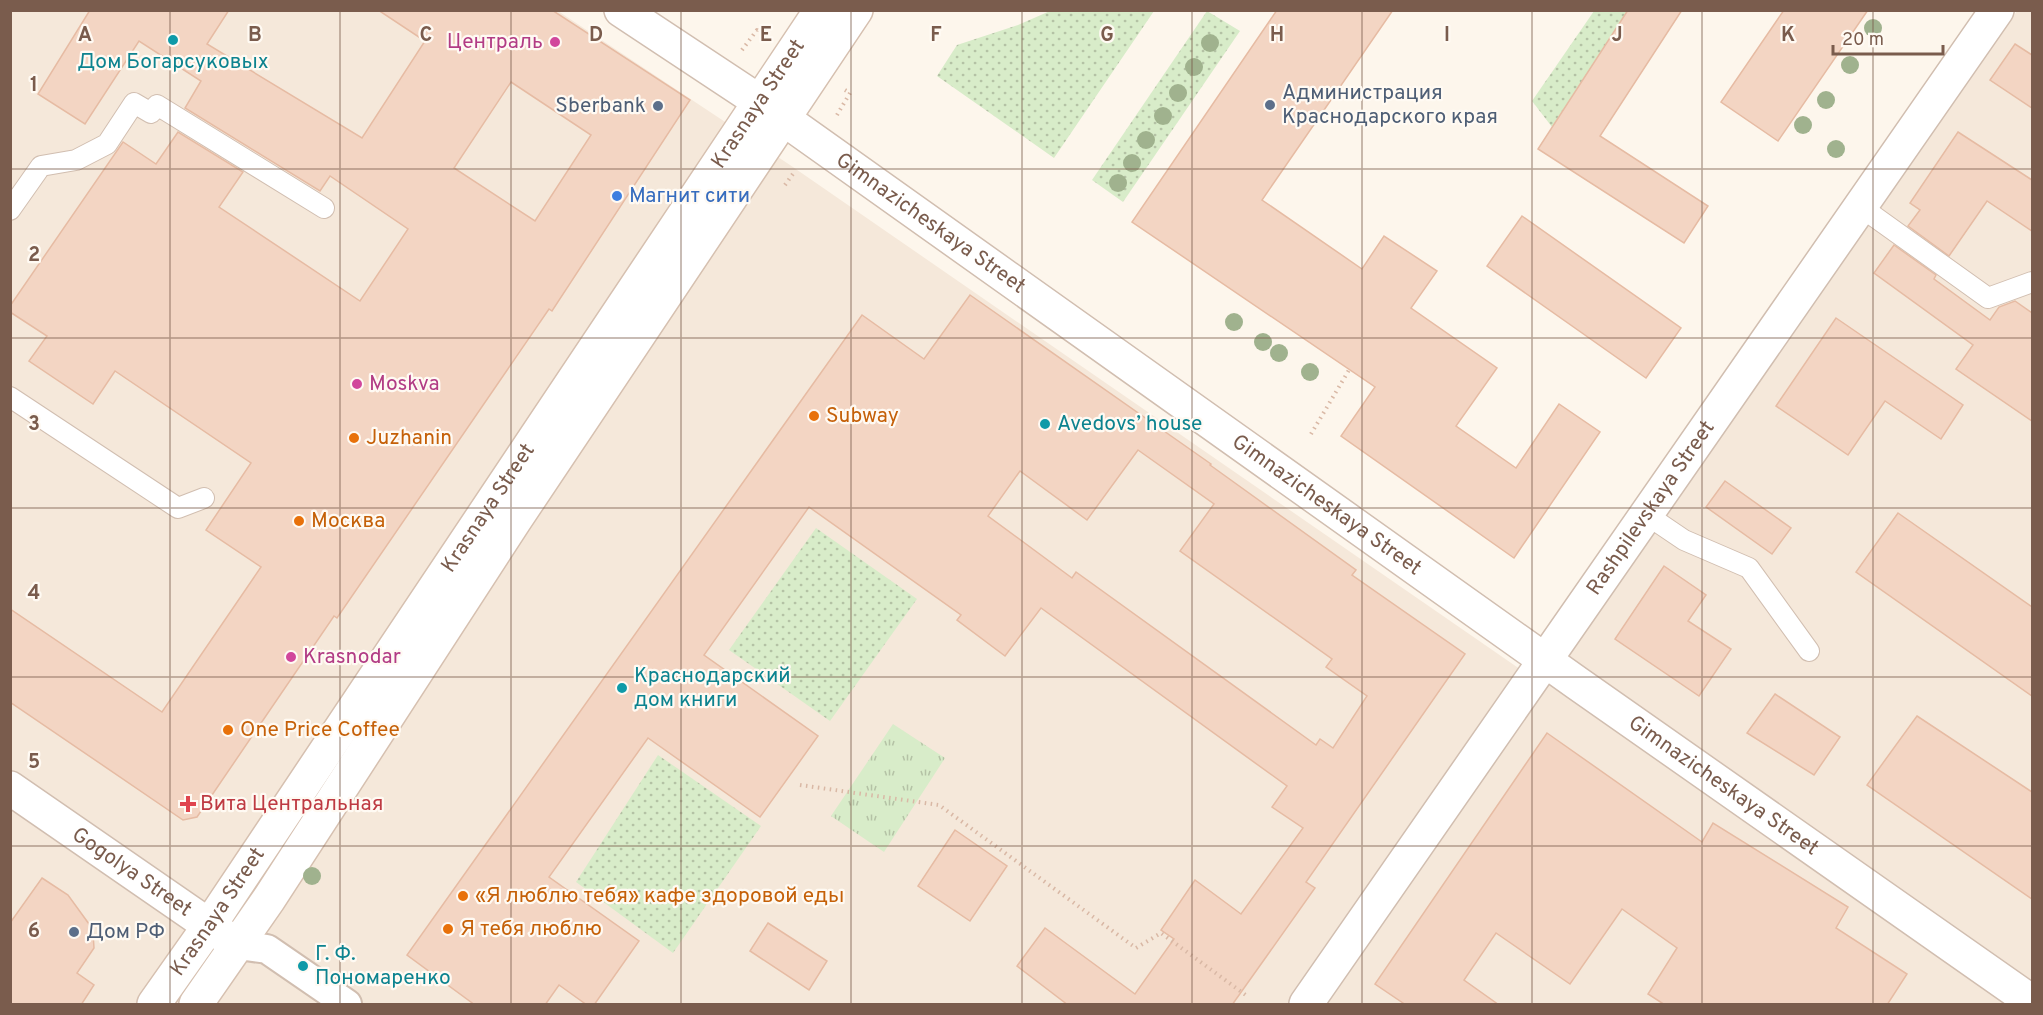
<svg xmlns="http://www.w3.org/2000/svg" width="2043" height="1015" viewBox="0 0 2043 1015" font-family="Overpass,sans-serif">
  <defs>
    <pattern id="grass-dots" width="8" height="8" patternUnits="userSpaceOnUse" patternTransform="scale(1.5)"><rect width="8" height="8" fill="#d8ecc9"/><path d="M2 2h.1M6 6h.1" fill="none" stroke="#b4c2a5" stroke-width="1.8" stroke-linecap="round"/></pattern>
    <pattern id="park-tufts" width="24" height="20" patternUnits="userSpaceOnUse" patternTransform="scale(1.5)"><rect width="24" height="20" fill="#d8ecc9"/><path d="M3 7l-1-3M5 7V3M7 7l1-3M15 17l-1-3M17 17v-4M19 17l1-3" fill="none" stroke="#b4c2a5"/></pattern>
  </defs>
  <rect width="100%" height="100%" fill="#fdf6ec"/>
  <path fill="#f5e8da" d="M10,11H558L790,165L1546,687L2017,11H2032V1004H11Z"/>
  <g fill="url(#grass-dots)">
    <path d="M1050,11H1154L1054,158L937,76L957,45L1018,25Z"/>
    <path d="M1207,11L1240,31L1123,202L1092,180Z"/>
    <path d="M1594,11H1628L1552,127L1532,101Z"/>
    <path d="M816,528L917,599L830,721L729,650Z"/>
    <path d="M658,755L761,826L673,953L576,882Z"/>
  </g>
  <path fill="url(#park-tufts)" d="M893,724L945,758L884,852L831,816Z"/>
  <g fill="#f3d5c3" stroke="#e6bba3" stroke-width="1.5" fill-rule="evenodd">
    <path d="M90,10H229L207,44L362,138L425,41L378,10H552L690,100L552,311L549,309L337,618L334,616L197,817L183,820L10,702V609L162,712L261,567L206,530L251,463L115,371L93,404L29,361L47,336L10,312V306L123,142L156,164L178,132L243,172L219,207L360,301L408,229L330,176L320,191L185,108L201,81L139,41L85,124L38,94ZM511,82L591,135L535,221L454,168Z"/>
    <path d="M1277,10H1393L1262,200L1362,269L1384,236L1437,271L1411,308L1497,368L1456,426L1516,468L1559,404L1600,432L1514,558L1341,436L1375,387L1132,222Z"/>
    <path d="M1628,10H1682L1600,136L1708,206L1684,243L1538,149Z"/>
    <path d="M1784,10H1868L1778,141L1721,102Z"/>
    <path d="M2015,44L2032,55V108L1990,80Z"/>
    <path d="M1958,132L2032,180V231L1987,201L1949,256L1908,226L1920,210L1910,203Z"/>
    <path d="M1522,216L1681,328L1646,378L1487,266Z"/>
    <path d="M1894,245L1936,275L1934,279L1990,320L1999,307L2015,301L2032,313V421L1956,369L1973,345L1874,273Z"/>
    <path d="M970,295L1211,464L1210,465L1356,570L1352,575L1465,654L1306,882L1315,888L1232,1005H1068L1017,966L1045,928L1135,994L1174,939L1161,930L1195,880L1241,914L1303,828L1272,807L1287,786L1041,608L1005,656L957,620L961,615L809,507L704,655L818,736L760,817L648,738L549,877L639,941L594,1005H587L559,985L545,1005H475L407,955L862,315L924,359ZM1138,450L1214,504L1180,551L1332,659L1326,667L1367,696L1333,748L1320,739L1316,745L1076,572L1072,578L988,516L1020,471L1087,520Z"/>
    <path d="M1836,318L1963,405L1941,439L1885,401L1848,455L1776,406Z"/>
    <path d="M1725,481L1791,528L1772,554L1706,507Z"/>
    <path d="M1898,513L2032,607V696L1856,572Z"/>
    <path d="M1664,566L1706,595L1688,621L1731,649L1699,696L1615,639Z"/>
    <path d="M1775,694L1840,737L1814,775L1747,733Z"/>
    <path d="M1917,716L2032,792V899L1867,785Z"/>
    <path d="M1547,733L1702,842L1713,823L1848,907L1836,928L1907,974L1887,1005H1665L1648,994L1677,948L1622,909L1570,984L1496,933L1464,980L1499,1005H1406L1375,984Z"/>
    <path d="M955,830L1007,866L970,921L918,886Z"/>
    <path d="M42,878L68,895L89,924L93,933L94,948L77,973L94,985L81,1005H10V923Z"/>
    <path d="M768,923L827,961L809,990L750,951Z"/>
  </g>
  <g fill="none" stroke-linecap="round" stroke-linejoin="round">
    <defs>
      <g id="service">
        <path d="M1861,207L1988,298L2032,282"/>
        <path d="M10,210L41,166L76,160L107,144L134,103L151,113L157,105L324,208"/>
        <path d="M10,397L178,508L204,498"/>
        <path d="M1647,515L1684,540L1749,568L1809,651"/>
      </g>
      <path id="pedestrian" d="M238,945L267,949L347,1004"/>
      <g id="minor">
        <path id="s1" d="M10,788L233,942"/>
      </g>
      <g id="tertiary">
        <path id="s2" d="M621,10L760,102L1577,683L2032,1002"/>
        <path id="s3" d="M1306,1004L1997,10"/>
      </g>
      <g id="secondary">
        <path id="s4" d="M154,1004L209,926L821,10"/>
        <path d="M196,1004L269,899L515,520L856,10"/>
      </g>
    </defs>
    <use href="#service" stroke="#d1beb0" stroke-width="22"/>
    <use href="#pedestrian" stroke="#d1beb0" stroke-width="32"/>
    <use href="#minor" stroke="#d1beb0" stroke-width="36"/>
    <use href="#tertiary" stroke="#d1beb0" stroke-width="36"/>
    <use href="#secondary" stroke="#d6c0b0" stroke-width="36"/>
    <g stroke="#d9b8a5" stroke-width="4" stroke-dasharray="1.5 4.5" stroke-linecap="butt">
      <path d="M742,50L757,30L762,34"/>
      <path d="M837,115L850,93L845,90"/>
      <path d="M785,185L795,171"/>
      <path d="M1311,434L1349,370"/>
      <path d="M800,785L939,805L1136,948L1161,933L1247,996"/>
    </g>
    <use href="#service" stroke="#fff" stroke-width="20"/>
    <use href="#pedestrian" stroke="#fff" stroke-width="28"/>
    <use href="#minor" stroke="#fff" stroke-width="33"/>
    <use href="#tertiary" stroke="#fff" stroke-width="33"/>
    <use href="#secondary" stroke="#fff" stroke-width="33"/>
  </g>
  <g fill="#a0b28e">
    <circle cx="1873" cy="28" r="9"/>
    <circle cx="1210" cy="43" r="9"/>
    <circle cx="1850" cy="65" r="9"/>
    <circle cx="1194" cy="67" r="9"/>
    <circle cx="1178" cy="93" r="9"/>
    <circle cx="1826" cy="100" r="9"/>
    <circle cx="1163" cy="116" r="9"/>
    <circle cx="1803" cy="125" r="9"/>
    <circle cx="1146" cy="140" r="9"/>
    <circle cx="1836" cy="149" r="9"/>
    <circle cx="1132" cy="163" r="9"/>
    <circle cx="1118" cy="183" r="9"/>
    <circle cx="1234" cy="322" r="9"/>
    <circle cx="1263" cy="342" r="9"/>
    <circle cx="1279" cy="353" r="9"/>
    <circle cx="1310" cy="372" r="9"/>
    <circle cx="312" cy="876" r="9"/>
  </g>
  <path fill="none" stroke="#7a5c4d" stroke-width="1.5" stroke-opacity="0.55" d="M170,10V1004M340,10V1004M511,10V1004M681,10V1004M851,10V1004M1022,10V1004M1192,10V1004M1362,10V1004M1532,10V1004M1702,10V1004M1873,10V1004M10,169H2032M10,338H2032M10,508H2032M10,677H2032M10,846H2032"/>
  <g fill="#0f9aa8" stroke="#fffaf3" stroke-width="2">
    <circle cx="173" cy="40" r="6"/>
    <circle cx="1045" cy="424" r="6"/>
    <circle cx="622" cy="688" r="6"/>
    <circle cx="303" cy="966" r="6"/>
  </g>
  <g fill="#d1479c" stroke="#fffaf3" stroke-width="2">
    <circle cx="555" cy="42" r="6"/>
    <circle cx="357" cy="384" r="6"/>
    <circle cx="291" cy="657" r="6"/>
  </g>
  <g fill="#5c6f8a" stroke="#fffaf3" stroke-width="2">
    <circle cx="1270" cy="105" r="6"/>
    <circle cx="658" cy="106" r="6"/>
    <circle cx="74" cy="932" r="6"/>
  </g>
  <circle fill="#3f7fe0" stroke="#fffaf3" stroke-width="2" cx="617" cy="196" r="6"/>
  <g fill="#e8710a" stroke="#fffaf3" stroke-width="2">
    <circle cx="814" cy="416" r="6"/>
    <circle cx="354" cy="438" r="6"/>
    <circle cx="299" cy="521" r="6"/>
    <circle cx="228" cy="730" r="6"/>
    <circle cx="463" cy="896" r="6"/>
    <circle cx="448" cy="929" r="6"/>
  </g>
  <path fill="#e0444e" stroke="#fffaf3" stroke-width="2" d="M185 795h6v6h6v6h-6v6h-6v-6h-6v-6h6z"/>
  <g text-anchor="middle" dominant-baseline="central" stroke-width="4.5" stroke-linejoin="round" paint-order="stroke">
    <g font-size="21" fill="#b23c85" stroke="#fffaf3" text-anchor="start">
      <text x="543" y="42" text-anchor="end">Централь</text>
      <text x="369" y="384">Moskva</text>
      <text x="303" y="657">Krasnodar</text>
    </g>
    <g font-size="21" fill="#0d838f" stroke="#fffaf3" text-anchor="start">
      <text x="173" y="62" text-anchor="middle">Дом Богарсуковых</text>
      <text x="1057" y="424">Avedovs’ house</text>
      <text x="634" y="676">Краснодарский<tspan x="634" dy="24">дом книги</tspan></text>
      <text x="315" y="954">Г. Ф.<tspan x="315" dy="24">Пономаренко</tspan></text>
    </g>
    <g font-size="21" fill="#4e5e75" stroke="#fffaf3" text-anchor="start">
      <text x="1282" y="93">Администрация<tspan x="1282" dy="24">Краснодарского края</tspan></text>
      <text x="646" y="106" text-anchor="end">Sberbank</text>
      <text x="86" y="932">Дом РФ</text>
    </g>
    <g font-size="21" fill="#7a5c4d" stroke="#fffaf3">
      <text stroke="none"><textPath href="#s4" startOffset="1084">Krasnaya Street</textPath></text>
      <text stroke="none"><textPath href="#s2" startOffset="376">Gimnazicheskaya Street</textPath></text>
      <text stroke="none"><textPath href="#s2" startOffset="862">Gimnazicheskaya Street</textPath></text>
      <text stroke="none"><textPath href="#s4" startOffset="598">Krasnaya Street</textPath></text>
      <text stroke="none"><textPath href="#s3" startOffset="604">Rashpilevskaya Street</textPath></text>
      <text stroke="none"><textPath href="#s2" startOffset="1348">Gimnazicheskaya Street</textPath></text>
      <text stroke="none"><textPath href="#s1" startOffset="148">Gogolya Street</textPath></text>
      <text stroke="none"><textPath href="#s4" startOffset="112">Krasnaya Street</textPath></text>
    </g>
    <g font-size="21" fill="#366cbe" stroke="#fffaf3" text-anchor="start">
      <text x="629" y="196">Магнит сити</text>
    </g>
    <g font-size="21" fill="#c56008" stroke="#fffaf3" text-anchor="start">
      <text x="826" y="416">Subway</text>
      <text x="366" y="438">Juzhanin</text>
      <text x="311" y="521">Москва</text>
      <text x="240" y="730">One Price Coffee</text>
      <text x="475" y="896">«Я люблю тебя» кафе здоровой еды</text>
      <text x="460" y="929">Я тебя люблю</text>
    </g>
    <g font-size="21" fill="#be3a42" stroke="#fffaf3" text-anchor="start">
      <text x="200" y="804">Вита Центральная</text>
    </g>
  </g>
  <g font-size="20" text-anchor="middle" font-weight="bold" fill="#7a5c4d" stroke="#fffaf3" stroke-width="4.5" stroke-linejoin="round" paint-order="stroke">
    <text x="85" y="41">A</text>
    <text x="255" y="41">B</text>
    <text x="426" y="41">C</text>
    <text x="596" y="41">D</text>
    <text x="766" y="41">E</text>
    <text x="936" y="41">F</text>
    <text x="1107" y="41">G</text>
    <text x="1277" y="41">H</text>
    <text x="1447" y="41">I</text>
    <text x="1617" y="41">J</text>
    <text x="1788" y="41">K</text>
    <text x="34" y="91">1</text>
    <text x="34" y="261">2</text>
    <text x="34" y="430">3</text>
    <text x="34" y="599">4</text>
    <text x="34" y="768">5</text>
    <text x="34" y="937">6</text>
  </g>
  <rect width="2043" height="1015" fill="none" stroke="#7a5c4d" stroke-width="24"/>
  <path d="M1833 45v9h110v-9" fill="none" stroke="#7a5c4d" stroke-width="3"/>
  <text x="1842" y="45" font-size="18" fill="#7a5c4d" stroke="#fffaf3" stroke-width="4.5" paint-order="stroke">20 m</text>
</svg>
